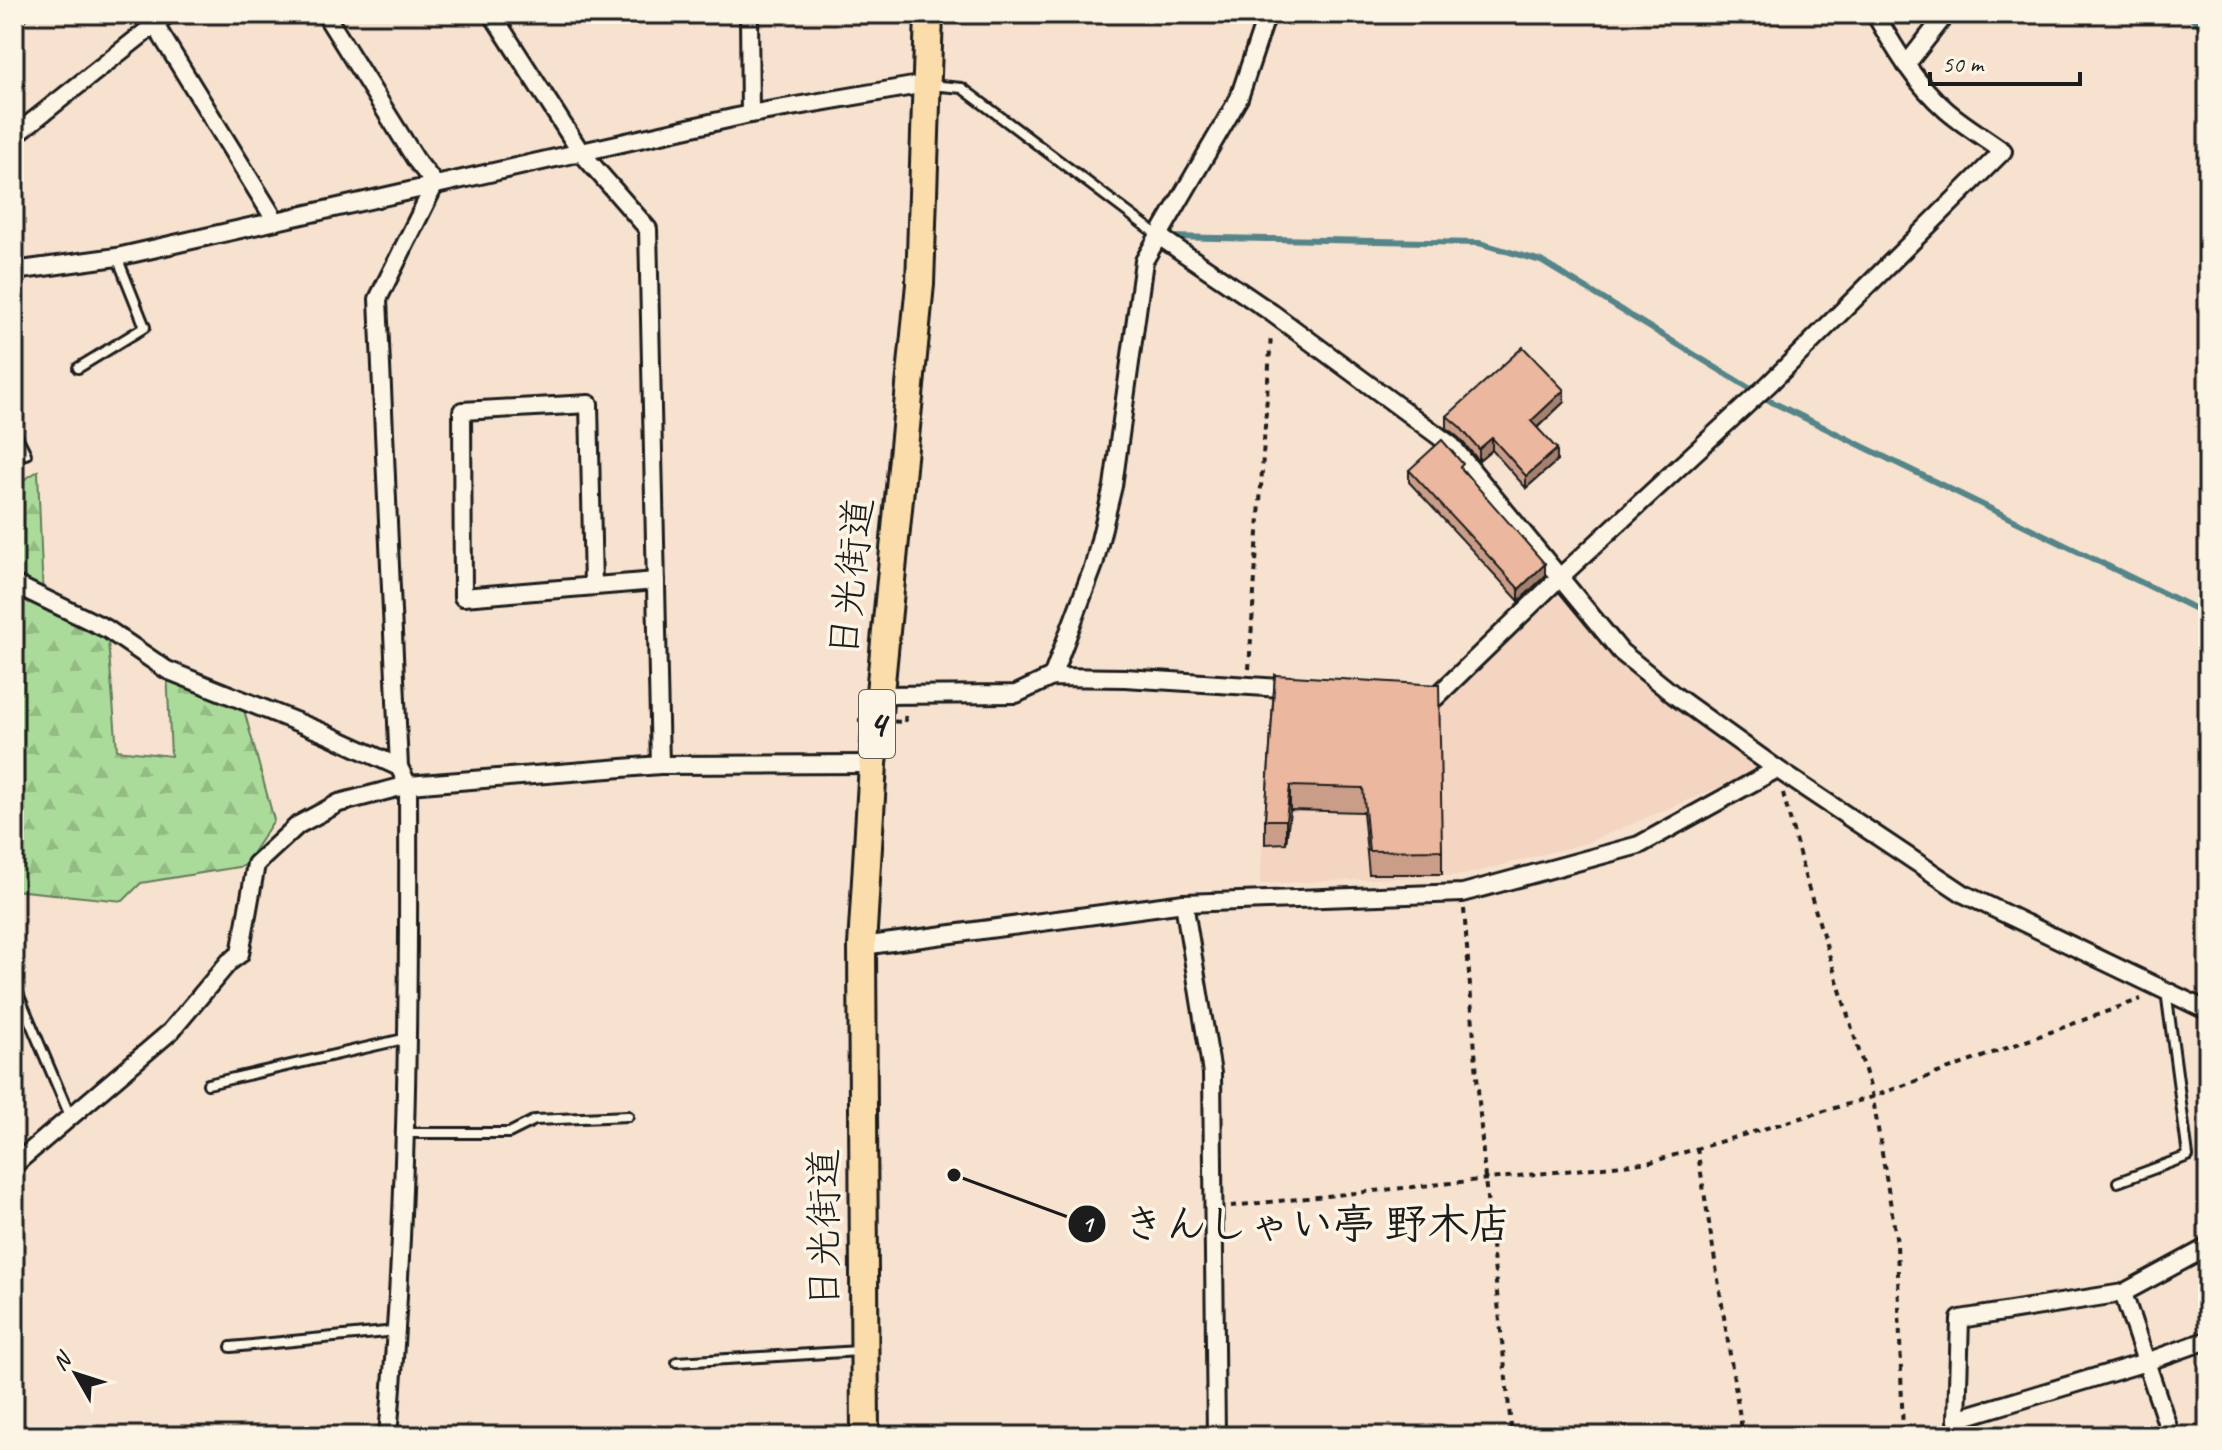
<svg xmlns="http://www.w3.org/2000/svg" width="2222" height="1450" viewBox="0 0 2222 1450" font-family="Caveat,'Klee One',sans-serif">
  <defs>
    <pattern id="forest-firs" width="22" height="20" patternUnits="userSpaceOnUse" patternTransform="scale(2)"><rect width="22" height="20" fill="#abdb9a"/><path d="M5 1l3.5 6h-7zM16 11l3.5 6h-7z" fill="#93bb84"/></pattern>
  </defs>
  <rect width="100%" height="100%" fill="#f7e2d0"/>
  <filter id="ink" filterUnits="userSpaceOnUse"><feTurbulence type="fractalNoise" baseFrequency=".0125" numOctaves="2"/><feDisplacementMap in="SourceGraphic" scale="16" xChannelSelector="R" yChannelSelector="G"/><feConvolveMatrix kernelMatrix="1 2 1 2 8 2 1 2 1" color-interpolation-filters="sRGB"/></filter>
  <g filter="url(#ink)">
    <path fill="#f3d5c1" d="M1561,587L1668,698L1763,769L1586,843L1464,875L1260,884L1272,695L1443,699Z"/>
    <path fill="url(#forest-firs)" stroke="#647c5b" stroke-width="2" d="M38,471L43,598L107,629L117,750L171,756L167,670L241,699L274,820L244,866L141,883L123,901L14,890V486Z"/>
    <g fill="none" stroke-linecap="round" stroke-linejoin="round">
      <g stroke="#548589" stroke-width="6">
        <path d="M2187,14L2208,31"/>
        <path d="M1167,237L1479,243L1541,261L1772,402L2208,615"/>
      </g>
      <defs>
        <g id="service">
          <path d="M930,85L962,88L1159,236"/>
          <path d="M78,368L145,327L117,257"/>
          <path d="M14,430L26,454"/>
          <path d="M14,984L70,1116"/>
          <path d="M208,1084L408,1038"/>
          <path d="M406,1133H509L535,1120L628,1116"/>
          <path d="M2118,1182L2188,1156L2166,991"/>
          <path d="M231,1347L396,1331"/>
          <path d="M677,1362L859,1351"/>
        </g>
        <g id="minor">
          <path d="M325,14L416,160L435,184L378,299L399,767L408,785C409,1003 407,1218 388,1436"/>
          <path d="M492,14L580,151L648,229L660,765"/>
          <path d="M749,14L750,114"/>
          <path d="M14,17L18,14"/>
          <path d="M155,25L275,220"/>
          <path d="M1906,65L1946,14"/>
          <path d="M14,136L168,14"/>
          <path d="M1160,237L1272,313L1452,446L1621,652L1674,695L1777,769L1964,894L2208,1011"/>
          <path d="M14,271L117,257L750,114L925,84"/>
          <path d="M14,584L107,629L167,670L322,732L399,767"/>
          <path d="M593,586L589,404L462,411L463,597L656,581"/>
          <path d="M1052,677L1094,565L1113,486L1144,261L1239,98L1267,14"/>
          <path d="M880,695L1016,694L1052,677L1125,678L1297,689"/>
          <path d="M1420,697L1435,698L1560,577L1769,384L2003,151C1984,137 1963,125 1946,110C1915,83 1895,49 1875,14"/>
          <path d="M1184,903L1212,1073L1216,1436"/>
          <path d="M862,946L1184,903L1463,893L1639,845L1777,769"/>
          <path d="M14,1165L171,1031L229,962L240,954L256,864L298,825L339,803L408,785L660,765L873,764"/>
          <path d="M2123,1293L2171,1436"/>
          <path d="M1957,1419L2146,1362L2208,1340"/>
          <path d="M1959,1436L1957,1419L1960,1319L2123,1293L2208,1247"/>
        </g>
        <path id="trunk" d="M865,1436L862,946L873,764L920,284L929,14"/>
      </defs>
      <use href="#service" stroke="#1c1c1c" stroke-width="14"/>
      <use href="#minor" stroke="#1c1c1c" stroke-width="22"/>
      <use href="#trunk" stroke="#1c1c1c" stroke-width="32"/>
      <g stroke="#1c1c1c" stroke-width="4" stroke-dasharray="6 6" stroke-linecap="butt">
        <path d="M1249,669L1271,335"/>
        <path d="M905,722L906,711"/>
        <path d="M1783,793L1806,880L1872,1093L1897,1243L1903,1436"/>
        <path d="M1464,909L1485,1179L1512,1436"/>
        <path d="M1697,1148L1743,1436"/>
        <path d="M1231,1206L1651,1162L1872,1097L2141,999"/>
      </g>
      <use href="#service" stroke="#fcf5e5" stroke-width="8"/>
      <use href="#minor" stroke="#fcf5e5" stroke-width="16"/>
      <use href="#trunk" stroke="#faddab" stroke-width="26"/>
      <path stroke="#1c1c1c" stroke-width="4" stroke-dasharray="6 6" stroke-linecap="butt" d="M858,720L905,722"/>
    </g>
    <g fill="#ca9d88" stroke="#1c1c1c" stroke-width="2">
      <path d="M1564,402L1537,428L1557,461L1526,488L1492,450L1479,461L1460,439L1447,428V416Z"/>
      <path d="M1409,470H1463L1545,576L1519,601L1409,482Z"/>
      <path d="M1275,675L1442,850V874H1369L1363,812L1290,810L1286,843L1265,844V820Z"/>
    </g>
    <g fill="#a4806f" stroke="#1c1c1c" stroke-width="2">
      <path d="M1564,390V402L1531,433V421Z"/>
      <path d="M1492,438V450L1479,461V449Z"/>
      <path d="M1557,449V461L1526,488V476Z"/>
      <path d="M1545,564V576L1519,601V589Z"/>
      <path d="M1290,786V810L1286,843V820Z"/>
    </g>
    <g fill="#ebb79e" stroke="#1c1c1c" stroke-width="2">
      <path d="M1523,347L1564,390L1531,421L1557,449L1526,476L1492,438L1479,449L1460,427L1447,416Z"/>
      <path d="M1442,440L1463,464L1460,467L1545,564L1519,589L1409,470Z"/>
      <path d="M1275,675L1439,685L1442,850L1369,851L1363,788L1290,786L1286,820H1265Z"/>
    </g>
  </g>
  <g text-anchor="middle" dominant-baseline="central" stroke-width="7" stroke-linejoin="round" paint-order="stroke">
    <rect fill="#fcf5e5" stroke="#5f5d58" stroke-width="2" x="859" y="690" width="36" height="68" rx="6"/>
    <g font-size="38" font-weight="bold" fill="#1c1c1c">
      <text x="877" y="724">4</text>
    </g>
    <g font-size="40" fill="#1c1c1c" stroke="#fcf5e5">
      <text transform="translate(851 577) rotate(-84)">日光街道</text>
      <text transform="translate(824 1228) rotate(-90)">日光街道</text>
    </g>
  </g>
  <path fill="none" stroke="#1c1c1c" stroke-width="3" d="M954 1175L1087 1224"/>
  <g fill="#1c1c1c" stroke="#fcf5e5" stroke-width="3">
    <circle cx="954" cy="1175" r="8"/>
    <circle cx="1087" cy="1224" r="20"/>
  </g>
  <g font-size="24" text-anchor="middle" font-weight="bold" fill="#fff">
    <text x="1087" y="1232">1</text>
  </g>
  <g font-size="42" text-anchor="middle" font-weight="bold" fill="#1c1c1c" stroke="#fcf5e5" stroke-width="7" stroke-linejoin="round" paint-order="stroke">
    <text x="1317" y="1238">きんしゃい亭 野木店</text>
  </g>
  <rect width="2222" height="1450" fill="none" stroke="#fcf5e5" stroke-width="48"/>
  <rect x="24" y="24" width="2174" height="1402" fill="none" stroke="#1c1c1c" stroke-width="3" filter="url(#ink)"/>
  <g transform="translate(76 1374) rotate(309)" stroke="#fcf5e5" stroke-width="6" paint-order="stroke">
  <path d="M0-6L14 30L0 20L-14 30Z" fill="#1c1c1c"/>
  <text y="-12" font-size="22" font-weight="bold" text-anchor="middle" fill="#1c1c1c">N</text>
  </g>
  <path d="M1930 72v12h150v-12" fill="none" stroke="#1c1c1c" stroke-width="4"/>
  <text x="1942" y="72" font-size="24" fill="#1c1c1c" stroke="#fcf5e5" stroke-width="6" paint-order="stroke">50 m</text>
</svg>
